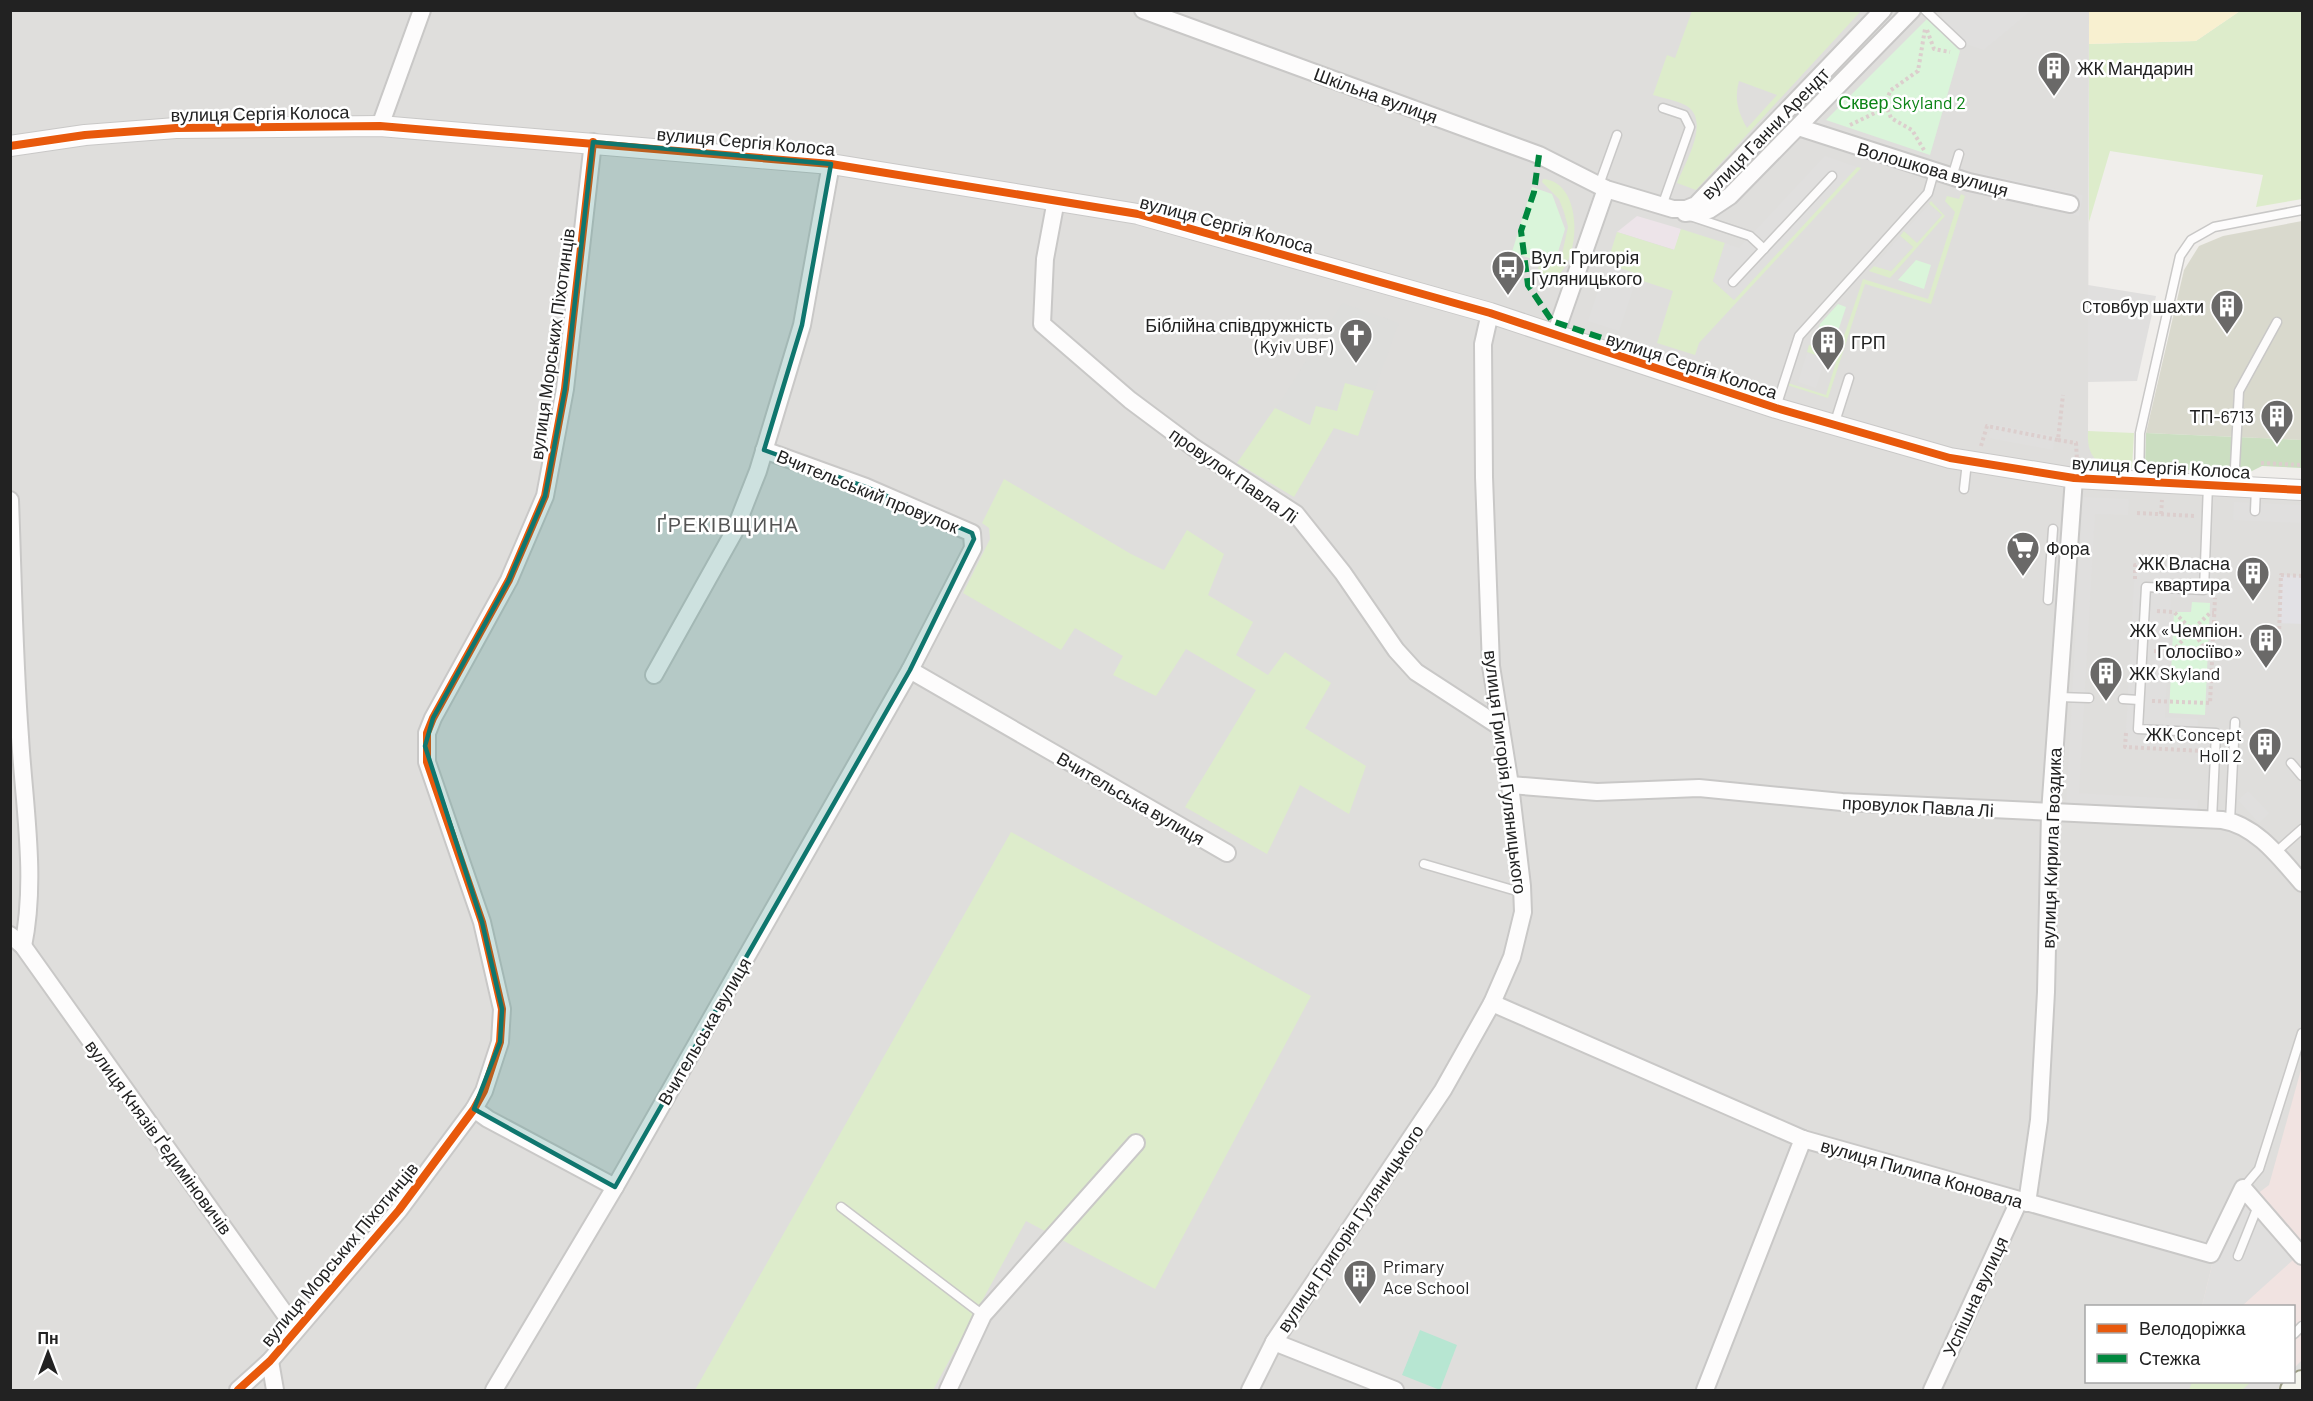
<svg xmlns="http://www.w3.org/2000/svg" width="2313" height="1401" viewBox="0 0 2313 1401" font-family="Barlow,sans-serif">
  <rect width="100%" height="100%" fill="#f0eeeb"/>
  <g fill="#dfdedc" fill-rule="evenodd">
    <path d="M10,11H2089L2088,438L2098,461L2105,467L2104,480L2075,478L2050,813L2230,821L2302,883V1382L2292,1390H11ZM2086,1306H2294V1382H2086Z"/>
    <path d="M2079,486L2302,496V873L2262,828L2238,815L2059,808Z"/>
  </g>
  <path fill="#f1e3e1" d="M2302,1066V1360L2294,1368V1306H2202L2212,1265L2244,1204L2269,1185Z"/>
  <path fill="#ede4e9" d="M1637,216L1681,229L1675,250L1617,232Z"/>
  <path fill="#dededc" d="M1342,303L1399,323L1358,436L1334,428L1294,497L1237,463L1284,396Z"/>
  <path fill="#d9d9cd" d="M2302,221V440L2146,433L2184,270L2199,246L2223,236Z"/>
  <g fill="#ddeccb" fill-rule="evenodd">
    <path d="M1692,11H1861L1696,190L1677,183C1685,163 1712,119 1685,105C1675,100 1663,98 1653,95L1667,55L1675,58ZM1739,81L1777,95L1747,128C1738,112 1734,99 1739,81Z"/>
    <path d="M2240,11H2302V199L2256,207L2263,175L2110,151L2089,222V44L2196,41Z"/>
    <path d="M1857,167L1861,168L1699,343L1695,355L1657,343L1673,291L1637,279L1638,275L1607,264L1617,232L1674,250L1681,229L1725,243L1713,281L1734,300Z"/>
    <path d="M1543,179C1584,181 1583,264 1551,281L1542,278L1538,268C1544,256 1551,260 1562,254L1568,227L1564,212L1559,199L1542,182Z"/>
    <path d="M1961,194L1965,196L1931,304L1865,284L1828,398L1787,385L1788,383L1826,395L1836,362L1807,352L1809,345L1838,354L1863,279L1928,299L1955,212L1945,201L1947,196L1959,199Z"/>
    <path d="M1931,201L1945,216L1890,278L1869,271L1874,266L1891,271L1913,247L1900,236L1904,231L1917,242L1942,215L1929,204Z"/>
    <path d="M1345,383L1374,391L1358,436L1334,428L1294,497L1237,463L1275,408L1310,425L1316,406L1337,411Z"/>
    <path d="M2088,431L2134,433L2132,468C2105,467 2086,465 2088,431Z"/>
    <path d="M1004,479L1131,554L1164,570L1187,530L1224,554L1208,595L1253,622L1236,655L1268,675L1285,652L1331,683L1305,728L1366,766L1349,814L1300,785L1267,854L1185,807L1256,690L1186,649L1156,696L1113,675L1123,656L1075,628L1061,650L963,593L990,539L989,528L982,523Z"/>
    <path d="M1011,832L1311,996L1155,1289L1026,1221L933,1390H695Z"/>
    <path d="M2192,1382H2245L2250,1383L2242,1390H2189Z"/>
  </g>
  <path fill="#cbdec1" d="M2146,433L2302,440V468L2262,466L2248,473L2145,468Z"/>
  <path fill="#f8f0d0" d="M2089,11V10L2240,11L2196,41L2089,44Z"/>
  <g fill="#daf5da">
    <path d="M1927,19L1960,51L1930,155L1826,120Z"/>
    <path d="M1532,187L1552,194L1565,229L1558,252L1541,255L1538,261L1512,252Z"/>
    <path d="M1916,260L1931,265L1924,289L1898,280Z"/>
    <path d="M1838,304L1846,307L1833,346L1815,340L1820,324Z"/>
    <path d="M2192,602L2210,603L2205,715L2169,713L2174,612H2191Z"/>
  </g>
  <path fill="#b7e6d2" d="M1420,1330L1457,1345L1440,1390L1402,1375Z"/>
  <g fill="#e0dfde">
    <path d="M1942,11H2031L1984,50L1966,44L1942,22Z"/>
    <path d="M1825,156L1857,167L1734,300L1713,281L1725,243L1739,248Z"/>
    <path d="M1975,172L2083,195L2079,216L1970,193Z"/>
    <path d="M1929,204L1942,215L1917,243L1904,231Z"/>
    <path d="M1900,236L1913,247L1891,271L1874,266Z"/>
    <path d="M1607,264L1638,274L1619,331L1588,321Z"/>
    <path d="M2088,285L2156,296L2137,381L2088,382Z"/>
    <path d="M1807,353L1825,359L1816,388L1798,382Z"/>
    <path d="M1991,424L2055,436L2053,450L1989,438Z"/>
    <path d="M2083,497L2129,499L2128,515L2095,514L2079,793L2198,800L2197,813L2066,807Z"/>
    <path d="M2234,502L2302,505V523L2233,520Z"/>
    <path d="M2135,565L2213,569L2211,599L2171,597L2165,717L2198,719L2197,735H2210L2209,751L2125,747Z"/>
    <path d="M2248,791L2269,813L2259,823L2238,800Z"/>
    <path d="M2244,1204L2293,1260L2242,1306H2202L2212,1265Z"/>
  </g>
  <path fill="#e2e1e5" d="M2281,575L2302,576V624L2279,623Z"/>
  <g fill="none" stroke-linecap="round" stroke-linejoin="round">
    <defs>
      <g id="service">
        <path d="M1925,10L1961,44"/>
        <path d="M1952,177L1959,154"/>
        <path d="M1599,185L1617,135"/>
        <path d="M1662,206L1690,127L1684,115L1663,108"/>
        <path d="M1690,216L1750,236L1764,249"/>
        <path d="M1733,282L1832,176"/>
        <path d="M1776,407L1799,336L1928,193L1934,172"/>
        <path d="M1834,425L1849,378"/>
        <path d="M2139,481L2140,433L2180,256L2191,240L2214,227L2302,210"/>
        <path d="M2208,485L2204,590L2146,587L2138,729L2216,733L2212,820"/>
        <path d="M2234,486L2239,391L2277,322"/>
        <path d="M1964,489L1967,462"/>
        <path d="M2255,511L2256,488"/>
        <path d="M2048,600L2053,529"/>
        <path d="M2059,697L2089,698"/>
        <path d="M2123,699L2139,700"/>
        <path d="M2291,763L2302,776"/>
        <path d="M2230,821L2235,722"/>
        <path d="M2275,853L2302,829"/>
        <path d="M1424,864L1513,890L1522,887"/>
        <path d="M2243,1188L2259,1169L2302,1033"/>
        <path d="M841,1207L983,1315"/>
        <path d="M2238,1256L2258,1206"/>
        <path d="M2294,1334L2302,1326"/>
      </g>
      <g id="minor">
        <path d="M1143,10L1539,155L1606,189L1673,209H1686L1696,205L1883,10"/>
        <path d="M380,126L422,10"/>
        <path d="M1798,127L1969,182L2070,204"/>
        <path d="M1056,200L1045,259L1042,324L1130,400L1193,447L1296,514L1343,573L1396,650L1416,672L1499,726"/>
        <path d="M1685,213L1709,210L1730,196L1912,10"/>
        <path d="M1555,335L1606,189"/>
        <path d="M10,500C13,579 14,658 20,737C24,805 37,879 23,946"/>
        <path d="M910,670L1227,853"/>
        <path d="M654,675L734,532L758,471L802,325L831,164"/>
        <path d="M1510,785L1597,792L1699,788L1842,802L2222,820C2256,825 2281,859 2302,883"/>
        <path d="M10,935L23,946L295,1328"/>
        <path d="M1492,1003L1803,1139L2211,1254L2243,1188L2302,1256"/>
        <path d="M474,1109L488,1119L615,1187"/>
        <path d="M2027,1203L2039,1120L2046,992L2050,813L2074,478"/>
        <path d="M1274,1342L1395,1390"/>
        <path d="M270,1361L275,1390"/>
        <path d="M238,1390L270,1361L399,1210L474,1109L484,1091L500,1042L502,1009L482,922L427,762V733L433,718L509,580L545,496L565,389L593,142"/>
        <path d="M494,1390L615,1187L910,670L973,548L972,533L866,487L764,450"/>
        <path d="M948,1390L983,1315L1136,1143"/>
        <path d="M1250,1390L1274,1342L1443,1090L1492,1003L1512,957L1523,912L1522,886L1510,785L1491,666L1484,477L1483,344L1490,313"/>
        <path d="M1705,1390L1803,1139"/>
        <path d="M1932,1390L2019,1201"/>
      </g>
      <path id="tertiary" d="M10,146L85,135L176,128L380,126L831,164L1138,214L1490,313L1776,408L1950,458L2074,478L2302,490"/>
      <path id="secondary" d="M2292,1390L2302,1382"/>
    </defs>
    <use href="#service" stroke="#c9c8c7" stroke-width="11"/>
    <use href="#minor" stroke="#c9c8c7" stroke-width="20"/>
    <use href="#tertiary" stroke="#c9c8c7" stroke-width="22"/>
    <use href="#secondary" stroke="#999a82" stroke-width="26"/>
    <g stroke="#dccecd" stroke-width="4" stroke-dasharray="3 3" stroke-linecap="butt">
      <path d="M1927,30L1934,49L1950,52"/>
      <path d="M1850,125L1879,111L1884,105"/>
      <path d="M1924,150L1912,130L1891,118L1885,103L1891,90L1918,71L1925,29"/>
      <path d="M2058,440L2076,443L2077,461"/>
      <path d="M1981,446L1987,426L2058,440L2063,395"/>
      <path d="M2261,463L2302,465"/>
      <path d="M2137,513L2196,516"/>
      <path d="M2161,514L2162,500"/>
      <path d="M2135,579V565L2195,568"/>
      <path d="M2157,611L2174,612L2189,627"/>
      <path d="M2194,628L2210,613H2214"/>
      <path d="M2195,634L2208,654L2212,655"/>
      <path d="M2279,635L2281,575L2302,576"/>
      <path d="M2154,651L2172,652L2188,634L2189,627L2195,629V634H2188"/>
      <path d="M2152,701L2210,703L2215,598"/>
      <path d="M2126,733L2125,747L2203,751"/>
    </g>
    <use href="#service" stroke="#fdfcfc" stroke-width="8"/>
    <use href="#minor" stroke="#fdfcfc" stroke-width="16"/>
    <use href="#tertiary" stroke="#fdfcfc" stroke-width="20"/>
    <use href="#secondary" stroke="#f4f4ed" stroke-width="22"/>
    <path stroke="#00873e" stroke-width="6" stroke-dasharray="12 6" stroke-linecap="butt" d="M1539,155L1534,192L1521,231L1528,285L1552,321L1608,340"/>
    <defs>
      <g id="cycleway">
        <path d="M10,146L85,135L176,128L380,126L831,164L1138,214L1490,313L1776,408L1950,458L2074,478L2302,490"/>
        <path d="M238,1390L270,1361L399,1210L474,1109L484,1091L500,1042L502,1009L482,922L427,762V733L433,718L509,580L545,496L565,389L593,142"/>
      </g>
    </defs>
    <use href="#cycleway" stroke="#fff" stroke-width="11"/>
    <use href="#cycleway" stroke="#e8590c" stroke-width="8"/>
  </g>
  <path fill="#0f766e" fill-opacity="0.2" stroke="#0f766e" stroke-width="4.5" stroke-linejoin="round" d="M593,142L831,164L802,325L764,450L866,487L972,533L974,539L910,670L615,1187L474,1109L500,1042L502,1009L482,922L425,746L433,718L509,580L545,496L565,389Z"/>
  <defs>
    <symbol id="building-pin" viewBox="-11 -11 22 30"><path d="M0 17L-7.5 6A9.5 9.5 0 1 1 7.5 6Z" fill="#6a6968" stroke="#fff"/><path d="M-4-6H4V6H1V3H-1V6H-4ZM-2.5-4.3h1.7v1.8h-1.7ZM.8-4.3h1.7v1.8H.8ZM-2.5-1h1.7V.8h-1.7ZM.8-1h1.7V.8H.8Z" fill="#fff"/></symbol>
    <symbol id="bus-pin" viewBox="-11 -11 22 30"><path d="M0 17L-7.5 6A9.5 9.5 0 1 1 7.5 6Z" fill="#6a6968" stroke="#fff"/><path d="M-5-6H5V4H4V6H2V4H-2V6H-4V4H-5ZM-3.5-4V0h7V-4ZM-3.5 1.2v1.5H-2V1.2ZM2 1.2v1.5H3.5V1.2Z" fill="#fff"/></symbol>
    <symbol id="church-pin" viewBox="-11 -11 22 30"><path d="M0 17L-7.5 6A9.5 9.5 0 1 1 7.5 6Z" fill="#6a6968" stroke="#fff"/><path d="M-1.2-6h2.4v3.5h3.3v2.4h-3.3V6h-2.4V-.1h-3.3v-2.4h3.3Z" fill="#fff"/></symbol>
    <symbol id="supermarket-pin" viewBox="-11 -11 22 30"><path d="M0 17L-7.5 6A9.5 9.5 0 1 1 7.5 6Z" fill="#6a6968" stroke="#fff"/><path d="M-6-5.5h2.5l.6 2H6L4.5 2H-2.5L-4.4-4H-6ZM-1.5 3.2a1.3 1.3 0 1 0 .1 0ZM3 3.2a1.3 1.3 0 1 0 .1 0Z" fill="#fff"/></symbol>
  </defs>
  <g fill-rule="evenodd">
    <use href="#building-pin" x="2035" y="49" width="38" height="52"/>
    <use href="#bus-pin" x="1489" y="248" width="38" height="52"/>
    <use href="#building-pin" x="2208" y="287" width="38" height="52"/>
    <use href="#church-pin" x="1337" y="316" width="38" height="52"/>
    <use href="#building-pin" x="1809" y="323" width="38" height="52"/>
    <use href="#building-pin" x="2258" y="397" width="38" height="52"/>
    <use href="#supermarket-pin" x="2004" y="529" width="38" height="52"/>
    <use href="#building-pin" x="2234" y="554" width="38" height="52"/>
    <use href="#building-pin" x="2247" y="621" width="38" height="52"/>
    <use href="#building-pin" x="2087" y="654" width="38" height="52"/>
    <use href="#building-pin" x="2246" y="725" width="38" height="52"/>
    <use href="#building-pin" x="1341" y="1257" width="38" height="52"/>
  </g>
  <g text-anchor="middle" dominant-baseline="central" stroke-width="5" stroke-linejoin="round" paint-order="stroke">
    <g font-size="18" fill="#222" stroke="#fff" text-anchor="start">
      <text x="2077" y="68">ЖК Мандарин</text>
      <text x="1531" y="257">Вул. Григорія<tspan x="1531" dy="21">Гуляницького</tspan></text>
      <text x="2204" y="306" text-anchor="end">Cтовбур шахти</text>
      <text x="1333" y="325" text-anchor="end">Біблійна співдружність<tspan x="1333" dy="21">(Kyiv UBF)</tspan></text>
      <text x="1851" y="342">ГРП</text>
      <text x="2254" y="416" text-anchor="end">ТП-6713</text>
      <text x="2046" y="548">Фора</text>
      <text x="2230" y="563" text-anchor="end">ЖК Власна<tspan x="2230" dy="21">квартира</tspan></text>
      <text x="2243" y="630" text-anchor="end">ЖК «Чемпіон.<tspan x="2243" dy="21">Голосіїво»</tspan></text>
      <text x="2129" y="673">ЖК Skyland</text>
      <text x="2242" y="734" text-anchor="end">ЖК Concept<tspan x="2242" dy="21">Holl 2</tspan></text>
      <text x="1383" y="1266">Primary<tspan x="1383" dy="21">Ace School</tspan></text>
    </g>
    <g font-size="18" fill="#222" stroke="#fff">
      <text transform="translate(1376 95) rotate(20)">Шкільна вулиця</text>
      <text transform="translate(260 113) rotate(-1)">вулиця Сергія Колоса</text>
      <text transform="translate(1765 133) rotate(-46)">вулиця Ганни Арендт</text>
      <text transform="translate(746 141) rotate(5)">вулиця Сергія Колоса</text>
      <text transform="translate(1933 169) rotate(16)">Волошкова вулиця</text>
      <text transform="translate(1227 224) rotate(15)">вулиця Сергія Колоса</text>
      <text transform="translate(552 344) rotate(-82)">вулиця Морських Піхотинців</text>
      <text transform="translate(1692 365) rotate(18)">вулиця Сергія Колоса</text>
      <text transform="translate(2161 467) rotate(3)">вулиця Сергія Колоса</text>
      <text transform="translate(1234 475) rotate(35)">провулок Павла Лі</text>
      <text transform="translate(868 491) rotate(22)">Вчительський провулок</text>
      <text transform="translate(1506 772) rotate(83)">вулиця Григорія Гуляницького</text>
      <text transform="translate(1131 798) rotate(30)">Вчительська вулиця</text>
      <text transform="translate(1918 806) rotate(3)">провулок Павла Лі</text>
      <text transform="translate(2051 848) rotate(-88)">вулиця Кирила Гвоздика</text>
      <text transform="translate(704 1031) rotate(-60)">Вчительська вулиця</text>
      <text transform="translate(159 1137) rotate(54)">вулиця Князів Ґедиміновичів</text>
      <text transform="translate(1922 1173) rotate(16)">вулиця Пилипа Коновала</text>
      <text transform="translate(1350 1228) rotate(-56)">вулиця Григорія Гуляницького</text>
      <text transform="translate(339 1254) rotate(-50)">вулиця Морських Піхотинців</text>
      <text transform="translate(1975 1296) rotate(-65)">Успішна вулиця</text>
    </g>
    <g font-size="18" fill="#0c8416" stroke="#fff">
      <text x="1902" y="102">Сквер Skyland 2</text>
    </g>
    <g font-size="20" letter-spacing="1.5" fill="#555" stroke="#fff">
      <text x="728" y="524">ҐРЕКІВЩИНА</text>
    </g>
  </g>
  <rect width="2313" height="1401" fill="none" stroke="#222222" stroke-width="24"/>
  <rect x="2085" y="1305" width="210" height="78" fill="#ffffff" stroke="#a7a7a7" stroke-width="1.5"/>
  <rect x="2097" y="1324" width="30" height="9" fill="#e8590c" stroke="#a7a7a7" stroke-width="1.5"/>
  <text x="2139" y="1335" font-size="18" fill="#222222">Велодоріжка</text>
  <rect x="2097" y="1354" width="30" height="9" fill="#00873e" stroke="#a7a7a7" stroke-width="1.5"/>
  <text x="2139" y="1365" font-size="18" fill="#222222">Стежка</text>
  <g transform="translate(48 1353)" stroke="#ffffff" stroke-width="4.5" paint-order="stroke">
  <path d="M0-4.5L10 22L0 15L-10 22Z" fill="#222222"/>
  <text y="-9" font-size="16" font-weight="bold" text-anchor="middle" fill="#222222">Пн</text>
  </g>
</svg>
